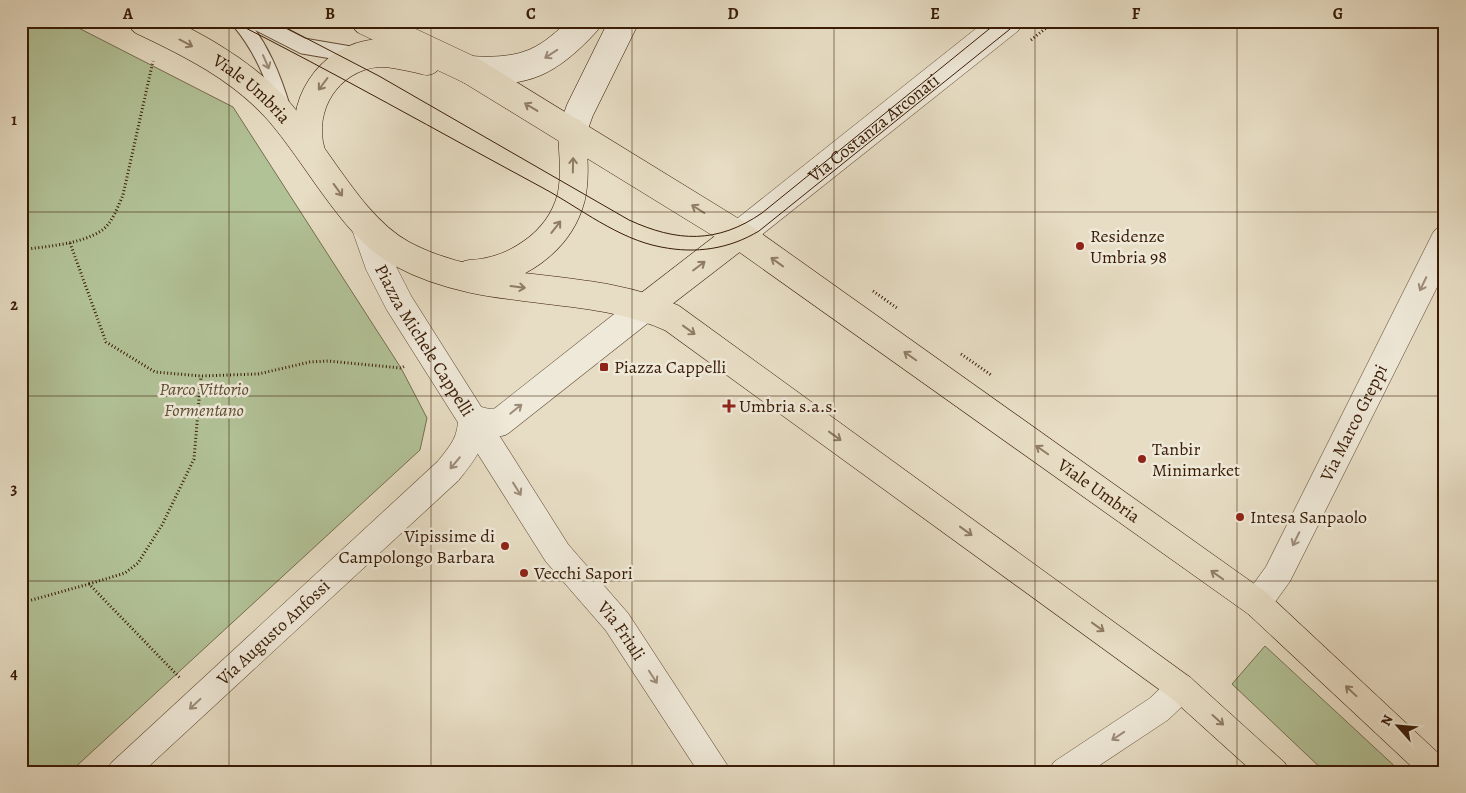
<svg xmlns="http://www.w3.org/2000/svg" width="1466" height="793" viewBox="0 0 1466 793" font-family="Alegreya,serif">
  <rect width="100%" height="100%" fill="#e7ddc4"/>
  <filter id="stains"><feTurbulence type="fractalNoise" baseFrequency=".004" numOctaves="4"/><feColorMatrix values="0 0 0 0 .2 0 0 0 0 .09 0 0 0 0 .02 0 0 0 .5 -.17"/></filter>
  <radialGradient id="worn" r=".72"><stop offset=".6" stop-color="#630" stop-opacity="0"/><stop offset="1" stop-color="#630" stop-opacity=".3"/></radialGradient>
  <g fill="#b2c297" stroke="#766e4e">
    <path d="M21,21H65L233,107L401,368L427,418L420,450L70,772H21Z"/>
    <path d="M1265,646L1401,772H1325L1232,684Z"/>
  </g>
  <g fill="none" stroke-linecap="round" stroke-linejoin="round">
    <defs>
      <g id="lane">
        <path d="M239,21C261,47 273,76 283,109"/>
        <path d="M254,21L303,46L356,55"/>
      </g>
      <g id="street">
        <path id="s1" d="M366,227L379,264L399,303L557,553L617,622L715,772"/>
        <path id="s2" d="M739,235L1008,21"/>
        <path d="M472,419L488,423L500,422L647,306"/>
        <path id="s3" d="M1257,603L1278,574L1445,240"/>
        <path id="s4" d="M122,772L448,471C462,454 472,442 472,419"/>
        <path d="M1064,772L1159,709L1181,688"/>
      </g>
      <g id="secondary">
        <path d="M470,70C525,74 550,62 587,21"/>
        <path d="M572,132L580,110L624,21"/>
      </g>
      <g id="primary">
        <path id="s5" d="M143,21C190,43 239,68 275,107C316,151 350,226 402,254C487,300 587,279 672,318L1181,688L1274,772"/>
        <path id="s6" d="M366,21L470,70L745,239L1257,603L1438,772"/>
        <path d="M311,152C298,106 328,58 377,53C394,52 410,57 427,61"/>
        <path d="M470,274C514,272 559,243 571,198C576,177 573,153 572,132"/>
        <path d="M647,306L739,235"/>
      </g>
    </defs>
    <use href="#lane" stroke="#644c35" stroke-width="17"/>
    <use href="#street" stroke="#644c35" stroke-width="29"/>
    <use href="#secondary" stroke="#391b05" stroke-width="29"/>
    <use href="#primary" stroke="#391b05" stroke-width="29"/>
    <g stroke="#391b05" stroke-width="3" stroke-dasharray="1 2.5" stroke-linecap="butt">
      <path d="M1031,40L1051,24"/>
      <path d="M70,243L106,342L155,372L201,376L258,374L310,362L328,361L401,368L405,366"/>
      <path d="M21,250C47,246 78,245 101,231C112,224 118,206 123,195L153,61"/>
      <path d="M873,291L897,308"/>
      <path d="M961,354L991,375"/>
      <path d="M89,584L125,573L138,563L162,525L194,459L201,376"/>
      <path d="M21,603L89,584L180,678"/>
    </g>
    <use href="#lane" stroke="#efe9d9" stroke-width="15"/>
    <use href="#street" stroke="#efe9d9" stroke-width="28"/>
    <use href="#secondary" stroke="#efe9d9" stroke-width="28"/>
    <use href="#primary" stroke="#e7ddc4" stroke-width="28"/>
    <g stroke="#391b05" stroke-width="1">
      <path d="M232,21C337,74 439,132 543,188C580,208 618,239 661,247C696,254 729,249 759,231L1020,21"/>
      <path d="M273,21L379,76L629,220C677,242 717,244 762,213L999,21"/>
    </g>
  </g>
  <defs><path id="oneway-shaft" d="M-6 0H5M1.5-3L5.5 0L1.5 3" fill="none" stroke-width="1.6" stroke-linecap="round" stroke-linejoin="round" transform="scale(1.25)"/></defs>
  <g stroke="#907c64">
    <use href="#oneway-shaft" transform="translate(186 43) rotate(28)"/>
    <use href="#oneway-shaft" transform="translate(323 84) rotate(127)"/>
    <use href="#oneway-shaft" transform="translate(531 107) rotate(-149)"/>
    <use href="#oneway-shaft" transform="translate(573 165) rotate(-89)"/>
    <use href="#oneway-shaft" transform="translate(338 190) rotate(54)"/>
    <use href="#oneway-shaft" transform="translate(698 209) rotate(-148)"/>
    <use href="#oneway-shaft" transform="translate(556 227) rotate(-52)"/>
    <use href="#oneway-shaft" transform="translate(777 262) rotate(-144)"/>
    <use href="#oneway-shaft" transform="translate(699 266) rotate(-37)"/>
    <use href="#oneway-shaft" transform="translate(518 287) rotate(7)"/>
    <use href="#oneway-shaft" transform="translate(689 330) rotate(36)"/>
    <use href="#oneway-shaft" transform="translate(910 356) rotate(-145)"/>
    <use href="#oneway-shaft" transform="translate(835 436) rotate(36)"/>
    <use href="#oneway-shaft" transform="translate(1042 450) rotate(-145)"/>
    <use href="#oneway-shaft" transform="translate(966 531) rotate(36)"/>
    <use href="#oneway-shaft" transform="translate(1217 575) rotate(-145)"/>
    <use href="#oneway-shaft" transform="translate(1098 627) rotate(36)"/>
    <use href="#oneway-shaft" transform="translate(1351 691) rotate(-137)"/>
    <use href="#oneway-shaft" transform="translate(1218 720) rotate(42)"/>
  </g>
  <g stroke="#9d8c7a">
    <use href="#oneway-shaft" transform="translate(551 54) rotate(147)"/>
    <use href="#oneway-shaft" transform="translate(266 62) rotate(66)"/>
    <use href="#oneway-shaft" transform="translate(1423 284) rotate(116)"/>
    <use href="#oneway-shaft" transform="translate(516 409) rotate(-39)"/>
    <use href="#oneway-shaft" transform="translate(455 463) rotate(130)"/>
    <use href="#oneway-shaft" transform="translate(517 489) rotate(58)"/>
    <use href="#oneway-shaft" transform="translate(1296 539) rotate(116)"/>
    <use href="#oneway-shaft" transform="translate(653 677) rotate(57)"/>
    <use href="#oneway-shaft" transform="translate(195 704) rotate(137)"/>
    <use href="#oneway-shaft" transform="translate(1118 736) rotate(146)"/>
  </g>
  <path fill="none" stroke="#391b05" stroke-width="1" stroke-opacity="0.55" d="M229,21V772M431,21V772M632,21V772M834,21V772M1035,21V772M1237,21V772M21,212H1445M21,396H1445M21,581H1445"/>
  <g fill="#8f2418" stroke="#efe9d9" stroke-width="2">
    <circle cx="1080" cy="246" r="5"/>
    <rect x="599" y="362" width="10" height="10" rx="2.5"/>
    <path d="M726.5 398.5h5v5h5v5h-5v5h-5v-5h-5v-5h5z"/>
    <circle cx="1142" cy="459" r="5"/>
    <circle cx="1240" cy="517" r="5"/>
    <circle cx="505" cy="546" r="5"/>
    <circle cx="524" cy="573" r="5"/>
  </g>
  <g text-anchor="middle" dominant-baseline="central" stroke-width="5" stroke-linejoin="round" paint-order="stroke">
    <g font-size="18" fill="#391b05" stroke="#efe9d9">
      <text stroke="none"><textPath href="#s5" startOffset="129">Viale Umbria</textPath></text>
      <text stroke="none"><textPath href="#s2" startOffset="172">Via Costanza Arconati</textPath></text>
      <text stroke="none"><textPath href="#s1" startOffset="128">Piazza Michele Cappelli</textPath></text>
      <text stroke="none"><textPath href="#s3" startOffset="205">Via Marco Greppi</textPath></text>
      <text stroke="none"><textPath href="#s6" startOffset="872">Viale Umbria</textPath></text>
      <text stroke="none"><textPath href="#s1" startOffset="480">Via Friuli</textPath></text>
      <text stroke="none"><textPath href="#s4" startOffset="206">Via Augusto Anfossi</textPath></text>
    </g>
    <g font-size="18" fill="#391b05" stroke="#efe9d9" text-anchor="start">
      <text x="1090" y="236">Residenze<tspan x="1090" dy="21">Umbria 98</tspan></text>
      <text x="614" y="367">Piazza Cappelli</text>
      <text x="739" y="406">Umbria s.a.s.</text>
      <text x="1152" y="449">Tanbir<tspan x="1152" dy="21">Minimarket</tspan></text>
      <text x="1250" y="517">Intesa Sanpaolo</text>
      <text x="495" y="536" text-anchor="end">Vipissime di<tspan x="495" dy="21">Campolongo Barbara</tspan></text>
      <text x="534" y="573">Vecchi Sapori</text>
    </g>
    <g font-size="18" font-style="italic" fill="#5d4d31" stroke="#efe9d9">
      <text x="204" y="389">Parco Vittorio<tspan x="204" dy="21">Formentano</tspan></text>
    </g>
  </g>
  <rect width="1466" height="793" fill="none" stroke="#e7ddc4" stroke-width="55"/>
  <g transform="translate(1398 726) rotate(297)" stroke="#efe9d9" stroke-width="4" paint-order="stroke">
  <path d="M0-4L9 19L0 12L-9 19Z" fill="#391b05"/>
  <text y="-8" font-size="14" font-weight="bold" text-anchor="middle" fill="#391b05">N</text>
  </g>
  <rect x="28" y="28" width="1410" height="738" fill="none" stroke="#391b05" stroke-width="2"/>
  <g font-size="16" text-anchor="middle" font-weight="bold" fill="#391b05">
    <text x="128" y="19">A</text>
    <text x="330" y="19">B</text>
    <text x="531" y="19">C</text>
    <text x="733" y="19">D</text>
    <text x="935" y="19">E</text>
    <text x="1136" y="19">F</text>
    <text x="1338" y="19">G</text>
    <text x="14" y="125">1</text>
    <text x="14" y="310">2</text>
    <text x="14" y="494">3</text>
    <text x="14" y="679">4</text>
  </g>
  <rect width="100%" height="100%" filter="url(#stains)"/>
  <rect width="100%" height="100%" fill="url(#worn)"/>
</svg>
